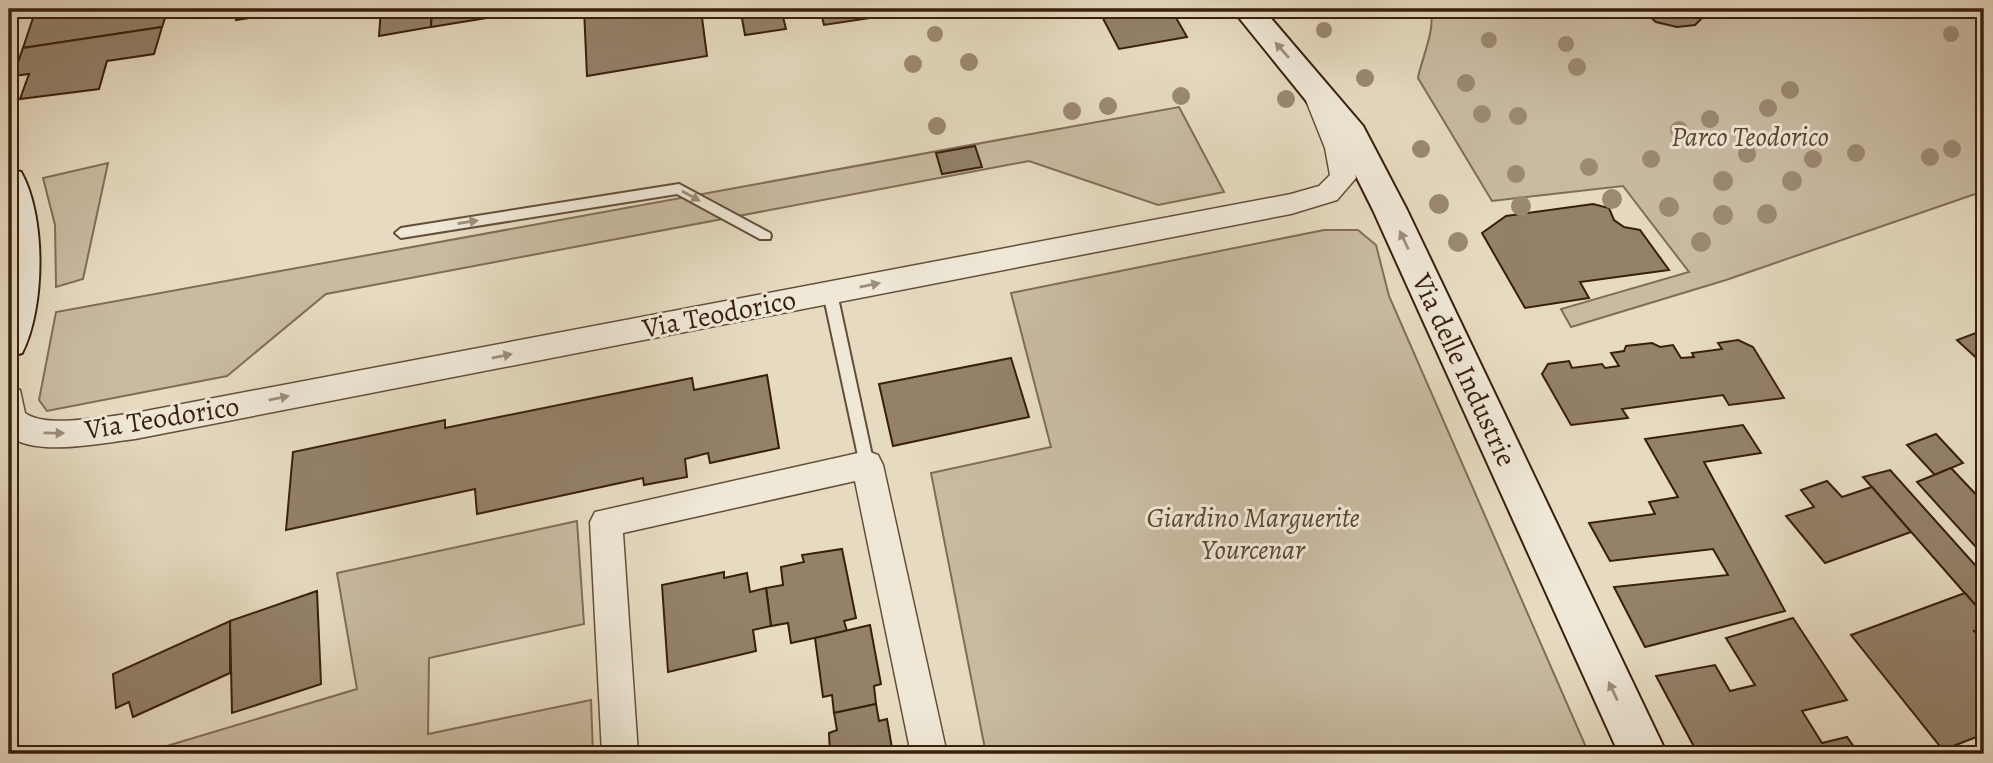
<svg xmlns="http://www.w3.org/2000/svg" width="1993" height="763" viewBox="0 0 1993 763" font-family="Alegreya,serif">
  <rect width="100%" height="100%" fill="#e6dbc1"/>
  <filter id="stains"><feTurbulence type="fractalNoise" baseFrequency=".00286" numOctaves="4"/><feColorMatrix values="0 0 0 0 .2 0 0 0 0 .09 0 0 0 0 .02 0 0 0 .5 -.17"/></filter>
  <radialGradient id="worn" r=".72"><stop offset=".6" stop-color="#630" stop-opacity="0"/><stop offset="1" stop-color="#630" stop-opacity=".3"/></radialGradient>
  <g fill="#c9bba2" stroke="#816d56" stroke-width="2">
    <path d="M1429,9H1984V191L1726,280L1571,327L1561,309L1689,272L1623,186L1492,201L1418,78C1421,60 1438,24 1429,9Z"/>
    <path d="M1179,107L1224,192L1158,205L1029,161L326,294L227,376L47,411L39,400L56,312Z"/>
    <path d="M108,163L83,279L56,287L55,225L43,178Z"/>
    <path d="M1324,230H1358L1376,245L1389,296L1589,754H986L931,473L1051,447L1011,293Z"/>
    <path d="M577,521L584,624L429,658L428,734L591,700L593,754H140L357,689L337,573Z"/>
  </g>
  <g fill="#93816a" stroke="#391f0b" stroke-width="2">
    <path d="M36,9H168L162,27L23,48Z"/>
    <path d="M238,9H307L236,20Z"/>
    <path d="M381,9H432L431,27L379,36Z"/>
    <path d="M432,9H542L431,27Z"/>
    <path d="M584,9H663L664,16L701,10L707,56L587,76Z"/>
    <path d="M767,9H781L786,29L745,35L741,13Z"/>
    <path d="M820,9H874L877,17L824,25Z"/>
    <path d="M1098,9H1171L1187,37L1119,49Z"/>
    <path d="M1641,9H1701L1704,16L1695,25L1677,27L1656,22Z"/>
    <path d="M162,27L154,54L107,61L99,89L20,99L29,74L13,76L23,48Z"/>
    <path d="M975,146L982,167L942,174L936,153Z"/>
    <path d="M1593,204L1609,208L1614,220L1624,227L1640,230L1669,270L1580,282L1589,298L1525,308L1482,233L1506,216Z"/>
    <path d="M1984,330V365L1957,340Z"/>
    <path d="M1738,340L1753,347L1784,398L1729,405L1723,395L1622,409L1628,418L1571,425L1542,374L1548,364L1569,361L1572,368L1602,364L1605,368L1619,366L1611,353L1624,351L1626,346L1652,343L1660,347L1673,345L1681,358L1694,357L1692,353L1722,349L1718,343Z"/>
    <path d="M1011,358L1029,417L893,446L879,384Z"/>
    <path d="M767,375L779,448L710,463L708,453L685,459L687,477L644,485L643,478L477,514L475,489L286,530L293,452L445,420V428L692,378L694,390Z"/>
    <path d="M1743,425L1761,453L1704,462L1785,611L1645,647L1614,587L1728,575L1713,549L1610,561L1589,523L1655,514L1649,502L1678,497L1645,439Z"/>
    <path d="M1936,434L1963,463L1935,475L1907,445Z"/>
    <path d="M1951,468L1984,503V556L1917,482Z"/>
    <path d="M1890,470L1984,575V615L1863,477Z"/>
    <path d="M1827,481L1842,497L1872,487L1911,532L1825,563L1786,516L1814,507L1801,490Z"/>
    <path d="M842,549L856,618L844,621L847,631L791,643L788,623L771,626L766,588L783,585L781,567L804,562L802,555Z"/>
    <path d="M724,572V578L747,573L750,592L766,588L771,626L753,630L756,651L668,672L662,585Z"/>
    <path d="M317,591L321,684L232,713L230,621Z"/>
    <path d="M1965,593L1984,615V627L1974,631L1984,643V734L1943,750L1851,635Z"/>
    <path d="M1793,618L1847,700L1802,711L1822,743L1847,737L1859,754H1698L1656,676L1715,665L1730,691L1755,685L1726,638Z"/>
    <path d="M230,621V673L133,717L129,702L116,708L113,674Z"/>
    <path d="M870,625L881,684L874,686L876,704L834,713L832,695L823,697L815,638Z"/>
    <path d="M876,704L879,721L887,719L893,754H830L829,733L837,730L834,713Z"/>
  </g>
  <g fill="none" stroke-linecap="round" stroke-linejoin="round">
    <defs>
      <g id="lane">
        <path d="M679,184L770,233L771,236L770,239H760L677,194L401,238L395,233L401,228Z"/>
        <path d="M830,288L837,293L874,465L872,470L867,471L862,470L860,465L823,293Z"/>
      </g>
      <g id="street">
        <path d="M1315,85L1324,87L1327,93L1351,148L1356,178L1337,200L1291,214L135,439C101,443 36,457 9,436V386L20,390L25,413C46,429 108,416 135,413L1291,194L1319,186L1330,175L1325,148L1303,93L1306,87Z"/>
        <path d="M867,451L878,455L883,465L947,754H911L855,481L623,533L638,754H602L590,522L595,512Z"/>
      </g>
      <g id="secondary">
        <path d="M1232,9H1263L1363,126L1407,210L1667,754H1619L1373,210L1338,140Z"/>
        <path d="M9,169L21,172C46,216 45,308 22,353L9,357Z"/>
      </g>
    </defs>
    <use href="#lane" stroke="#644e38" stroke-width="4"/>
    <use href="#street" stroke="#644e38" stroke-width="3"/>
    <use href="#secondary" stroke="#391f0b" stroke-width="4"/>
    <use href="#lane" fill="#efe8d7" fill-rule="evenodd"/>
    <use href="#street" fill="#efe8d7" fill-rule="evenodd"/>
    <use href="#secondary" fill="#efe8d7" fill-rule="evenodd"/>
  </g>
  <g fill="#9b8972">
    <circle cx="1324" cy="30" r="8"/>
    <circle cx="935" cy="34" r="8"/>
    <circle cx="1951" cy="34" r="8"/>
    <circle cx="1489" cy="40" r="8"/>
    <circle cx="1566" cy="44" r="8"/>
    <circle cx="969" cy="62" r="9"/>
    <circle cx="913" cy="64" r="9"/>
    <circle cx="1577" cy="67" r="9"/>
    <circle cx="1365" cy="78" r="9"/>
    <circle cx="1466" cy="83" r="9"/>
    <circle cx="1790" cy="90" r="9"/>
    <circle cx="1181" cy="96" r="9"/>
    <circle cx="1286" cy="99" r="9"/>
    <circle cx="1108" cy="106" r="9"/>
    <circle cx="1768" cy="108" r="9"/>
    <circle cx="1072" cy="111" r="9"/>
    <circle cx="1482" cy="114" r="9"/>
    <circle cx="1518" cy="116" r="9"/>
    <circle cx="1710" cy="119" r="9"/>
    <circle cx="937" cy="126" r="9"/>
    <circle cx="1679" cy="130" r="9"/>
    <circle cx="1421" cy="149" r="9"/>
    <circle cx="1952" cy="149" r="9"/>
    <circle cx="1856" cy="153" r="9"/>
    <circle cx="1747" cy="154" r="9"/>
    <circle cx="1930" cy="157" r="9"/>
    <circle cx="1651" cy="159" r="9"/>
    <circle cx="1813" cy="159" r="9"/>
    <circle cx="1589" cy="167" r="9"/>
    <circle cx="1516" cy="174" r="9"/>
    <circle cx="1723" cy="181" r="10"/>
    <circle cx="1792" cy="181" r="10"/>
    <circle cx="1612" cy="199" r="10"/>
    <circle cx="1439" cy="204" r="10"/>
    <circle cx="1521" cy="206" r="10"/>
    <circle cx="1669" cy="207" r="10"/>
    <circle cx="1767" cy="214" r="10"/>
    <circle cx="1723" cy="215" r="10"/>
    <circle cx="1458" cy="242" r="10"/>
    <circle cx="1701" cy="242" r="10"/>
  </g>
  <defs><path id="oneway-solid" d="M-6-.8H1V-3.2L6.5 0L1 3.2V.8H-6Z" transform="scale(1.75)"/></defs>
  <g fill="#9d8e7b">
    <use href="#oneway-solid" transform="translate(1282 50) rotate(-131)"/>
    <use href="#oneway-solid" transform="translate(691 196) rotate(29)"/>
    <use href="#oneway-solid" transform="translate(468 222) rotate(-9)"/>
    <use href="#oneway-solid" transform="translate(1404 240) rotate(-115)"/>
    <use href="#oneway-solid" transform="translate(870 285) rotate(-11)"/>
    <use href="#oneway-solid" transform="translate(502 356) rotate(-11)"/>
    <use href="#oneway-solid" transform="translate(279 398) rotate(-11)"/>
    <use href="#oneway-solid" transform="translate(54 433) rotate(1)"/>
    <use href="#oneway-solid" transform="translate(1613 691) rotate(-115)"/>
  </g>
  <g text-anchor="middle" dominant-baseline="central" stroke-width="6" stroke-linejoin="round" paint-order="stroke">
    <g font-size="28" font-style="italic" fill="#5d4631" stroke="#efe8d7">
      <text x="1750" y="137">Parco Teodorico</text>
      <text x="1253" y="518">Giardino Marguerite<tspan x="1253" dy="32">Yourcenar</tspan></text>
    </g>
    <g font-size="28" fill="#391f0b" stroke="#efe8d7">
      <text transform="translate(719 314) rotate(-11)">Via Teodorico</text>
      <text transform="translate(1464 370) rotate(65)">Via delle Industrie</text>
      <text transform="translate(162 418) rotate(-9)">Via Teodorico</text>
    </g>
  </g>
  <rect width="1993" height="763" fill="none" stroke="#e6dbc1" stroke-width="35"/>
  <rect x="10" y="10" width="1972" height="742" fill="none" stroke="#391f0b" stroke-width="3.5"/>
  <rect x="18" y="18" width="1958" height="728" fill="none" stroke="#391f0b" stroke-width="2"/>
  <rect width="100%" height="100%" filter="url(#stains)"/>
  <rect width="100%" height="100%" fill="url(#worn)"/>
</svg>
